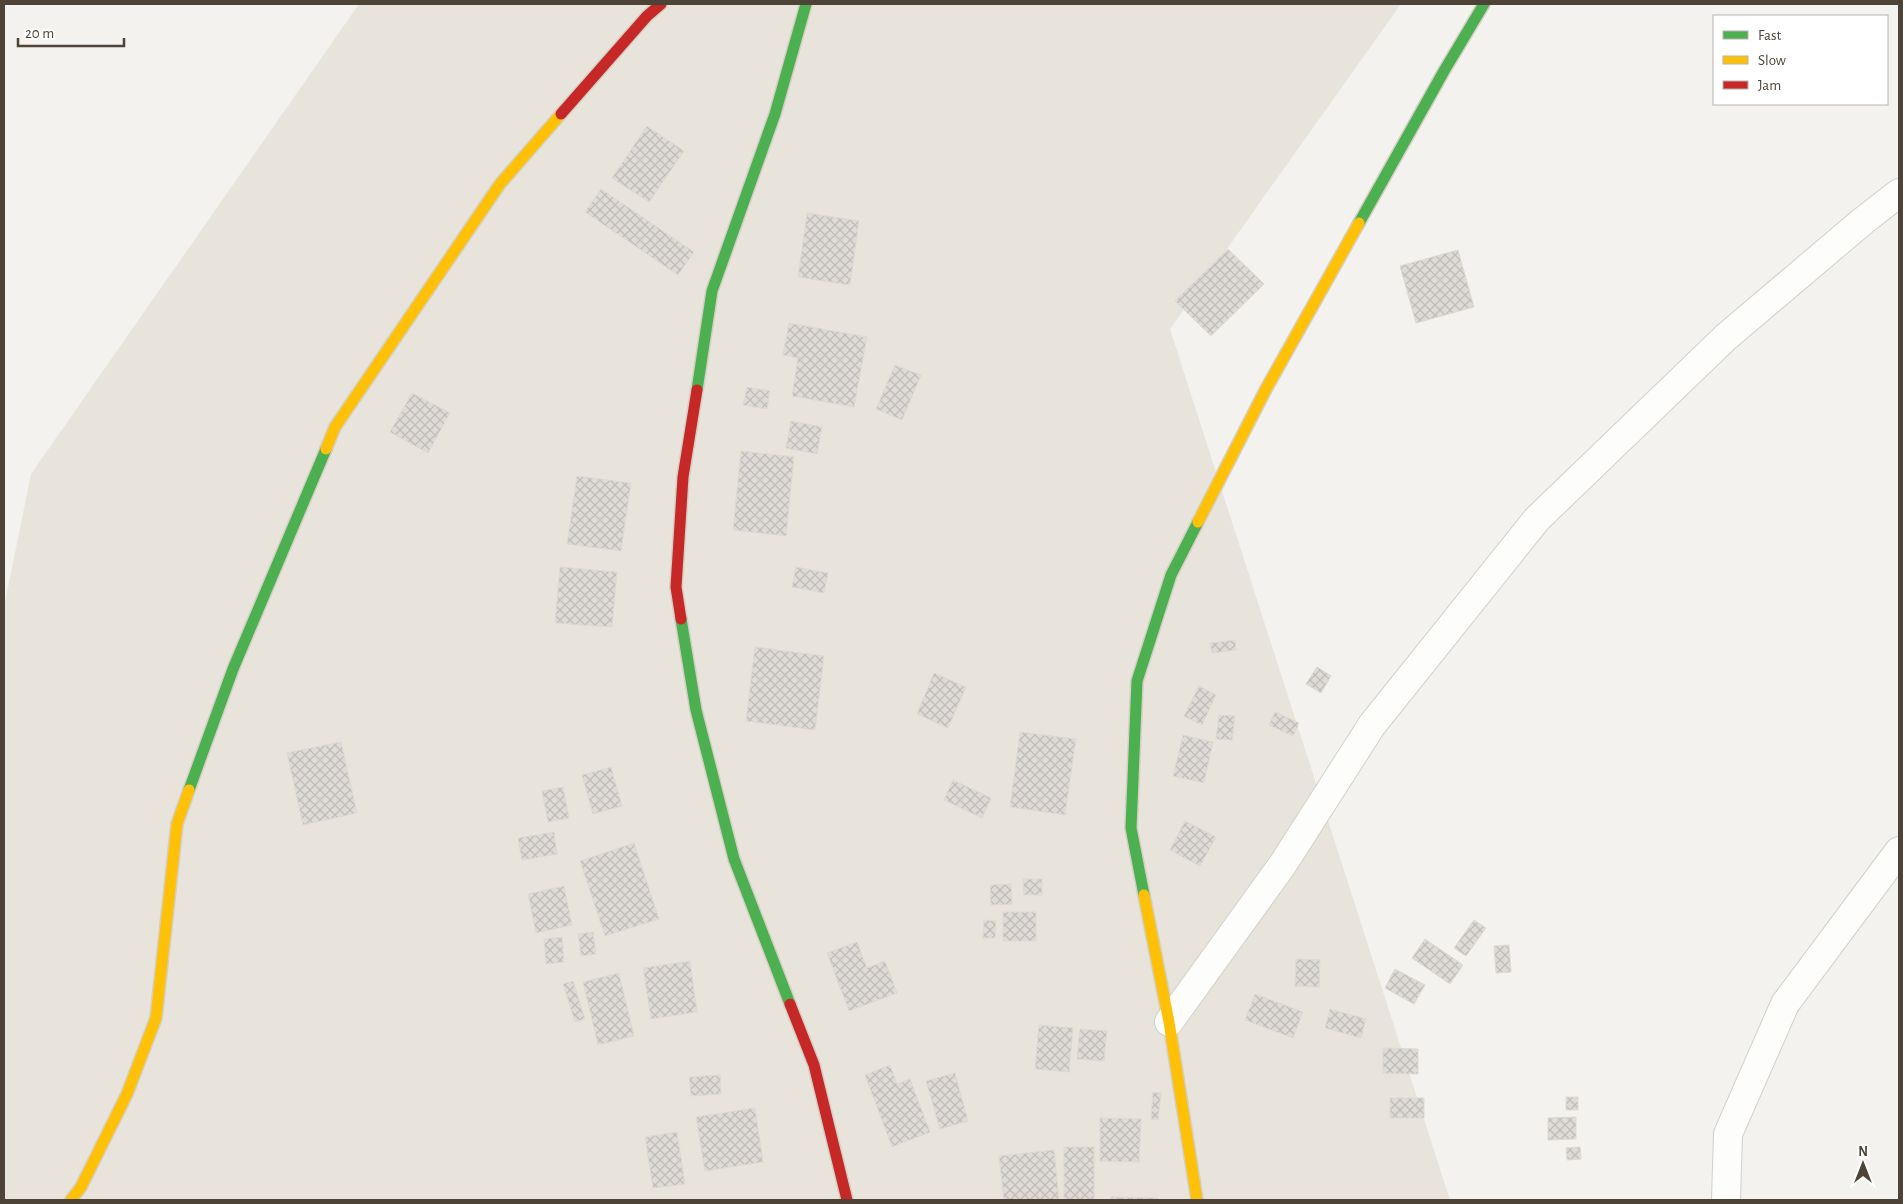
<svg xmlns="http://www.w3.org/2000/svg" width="1903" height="1204" viewBox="0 0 1903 1204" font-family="'Alegreya Sans',sans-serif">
  <defs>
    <pattern id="building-cross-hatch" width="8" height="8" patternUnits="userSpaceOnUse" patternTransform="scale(1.25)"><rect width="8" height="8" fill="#dedbd6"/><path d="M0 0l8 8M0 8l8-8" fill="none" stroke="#c0bdb8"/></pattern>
  </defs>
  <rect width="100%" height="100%" fill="#f4f2ee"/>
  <path fill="#e9e4db" d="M359,4H1401L1170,329L1450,1200H4V607L31,474Z"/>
  <g fill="url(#building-cross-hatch)" stroke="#ddd9d3">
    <path d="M647,126L684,151L649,202L612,178Z"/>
    <path d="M601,189L694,252L678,275L585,212Z"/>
    <path d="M807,213L859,221L850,285L798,277Z"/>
    <path d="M1228,249L1264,284L1211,336L1175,301Z"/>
    <path d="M1458,250L1474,307L1416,323L1400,266Z"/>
    <path d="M789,323L867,337L854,407L792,396L798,358L783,355Z"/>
    <path d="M895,365L921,375L902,420L876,409Z"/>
    <path d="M747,387L770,391L767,409L743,405Z"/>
    <path d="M412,393L450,413L428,453L390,432Z"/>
    <path d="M791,421L822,427L817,454L786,448Z"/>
    <path d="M741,451L794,457L786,536L733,530Z"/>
    <path d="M577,476L631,483L621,551L567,544Z"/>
    <path d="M560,567L617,572L612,627L555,623Z"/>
    <path d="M796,567L828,573L824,593L792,587Z"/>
    <path d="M1235,640L1236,650L1212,653L1210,643Z"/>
    <path d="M755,647L824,656L815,730L746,721Z"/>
    <path d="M1317,667L1331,676L1321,693L1306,684Z"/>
    <path d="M934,673L966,687L948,728L917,714Z"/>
    <path d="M1199,686L1216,695L1202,725L1184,716Z"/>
    <path d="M1275,712L1299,723L1293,736L1269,725Z"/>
    <path d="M1219,715L1235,716L1232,740L1216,739Z"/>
    <path d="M1020,732L1076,739L1065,815L1010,807Z"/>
    <path d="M1183,735L1213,742L1204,783L1173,776Z"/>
    <path d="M341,742L357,813L303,825L287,753Z"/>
    <path d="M611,767L622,806L593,814L582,775Z"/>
    <path d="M953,780L991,798L982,818L944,800Z"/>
    <path d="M563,787L569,818L548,822L542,791Z"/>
    <path d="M1185,821L1216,837L1200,866L1170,850Z"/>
    <path d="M554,832L557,854L522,860L518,838Z"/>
    <path d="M634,843L659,919L605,936L580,861Z"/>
    <path d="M1023,879H1042V895H1024Z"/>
    <path d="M1011,884L1012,904L991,905L990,885Z"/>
    <path d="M564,886L572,925L536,933L528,894Z"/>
    <rect x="1003" y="912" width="33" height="29"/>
    <path d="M984,920L996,921L995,938H983Z"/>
    <path d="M1474,920L1486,928L1466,956L1454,948Z"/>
    <path d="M593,932L596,954L581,956L578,934Z"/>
    <path d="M562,937L564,962L546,964L544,939Z"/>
    <path d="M1425,939L1463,965L1450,984L1412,958Z"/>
    <path d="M857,942L867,968L885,961L897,993L849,1011L827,953Z"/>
    <path d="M1509,945L1511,972L1496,973L1494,946Z"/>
    <path d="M1296,959L1320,960L1319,987L1295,986Z"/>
    <path d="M690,961L697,1012L651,1019L643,968Z"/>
    <path d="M1395,969L1425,985L1414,1004L1385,988Z"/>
    <path d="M619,973L634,1036L598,1045L583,982Z"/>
    <path d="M573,981L585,1019L575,1022L563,984Z"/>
    <path d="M1255,994L1303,1012L1293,1038L1245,1020Z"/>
    <path d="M1330,1009L1366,1019L1361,1038L1325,1028Z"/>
    <path d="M1039,1025L1073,1028L1069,1072L1035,1069Z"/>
    <path d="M1080,1029L1107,1031L1104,1061L1077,1059Z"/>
    <path d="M1383,1048L1418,1049V1074L1383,1073Z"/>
    <path d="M890,1065L897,1084L910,1079L930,1132L892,1147L865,1075Z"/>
    <path d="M955,1073L968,1121L940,1129L926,1081Z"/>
    <path d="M720,1075L721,1094L691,1096L689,1077Z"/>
    <path d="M1153,1092L1161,1093L1158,1120L1151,1119Z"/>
    <rect x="1566" y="1097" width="12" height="13"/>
    <rect x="1390" y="1098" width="34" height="20"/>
    <path d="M755,1108L763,1162L705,1171L696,1117Z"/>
    <path d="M1576,1117V1139L1548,1140V1118Z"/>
    <path d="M1100,1118L1141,1119L1139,1162L1100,1161Z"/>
    <path d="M677,1132L685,1184L653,1188L645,1137Z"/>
    <rect x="1064" y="1147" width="30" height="53"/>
    <path d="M1580,1147L1581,1159L1567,1160L1566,1148Z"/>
    <path d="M1054,1150L1059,1200H1004L999,1156Z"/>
    <path d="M1111,1197L1158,1198V1200H1111Z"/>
  </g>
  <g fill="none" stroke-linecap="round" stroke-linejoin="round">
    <defs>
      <g id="street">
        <path d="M1169,1022L1283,864L1372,725L1537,519L1726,337L1863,221L1899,193"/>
        <path d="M1726,1200L1728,1134L1785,1004L1899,851"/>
      </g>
      <g id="fast">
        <path d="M1359,223L1444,71L1484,4"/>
        <path d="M697,390L712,291L775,114L806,4"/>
        <path d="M681,619L696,710L734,859L790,1004"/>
        <path d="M189,790L233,669L326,449"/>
        <path d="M1144,895L1131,828L1137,681L1171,575L1198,522"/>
      </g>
      <g id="slow">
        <path d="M326,449L335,427L500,184L561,114"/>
        <path d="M1198,522L1266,389L1359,223"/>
        <path d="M1144,895L1169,1022L1197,1200"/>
        <path d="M71,1200L81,1187L127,1094L156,1018L177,824L189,790"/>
      </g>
      <g id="jam">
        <path d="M561,114L647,16L661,4"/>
        <path d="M681,619L676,587L683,477L697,390"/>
        <path d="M790,1004L814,1065L847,1200"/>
      </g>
    </defs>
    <use href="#street" stroke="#d2d0cb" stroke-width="30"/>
    <use href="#fast" stroke="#d4cfc4" stroke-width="14"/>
    <use href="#slow" stroke="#d4cfc4" stroke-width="14"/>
    <use href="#jam" stroke="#d4cfc4" stroke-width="14"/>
    <use href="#street" stroke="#fdfdfc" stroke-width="28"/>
    <use href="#fast" stroke="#4caf50" stroke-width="11"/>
    <use href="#slow" stroke="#ffc107" stroke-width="11"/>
    <use href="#jam" stroke="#c62828" stroke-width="11"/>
  </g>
  <rect width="1903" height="1204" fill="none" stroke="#4d4437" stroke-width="10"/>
  <rect x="1713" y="15" width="175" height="90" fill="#ffffff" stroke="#b8b4af"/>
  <rect x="1723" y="31" width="25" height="8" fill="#4caf50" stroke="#b8b4af"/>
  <text x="1758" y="40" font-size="15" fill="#4d4437">Fast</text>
  <rect x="1723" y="56" width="25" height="8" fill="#ffc107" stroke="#b8b4af"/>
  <text x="1758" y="65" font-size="15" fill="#4d4437">Slow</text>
  <rect x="1723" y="81" width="25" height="8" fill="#c62828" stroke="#b8b4af"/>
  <text x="1758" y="90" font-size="15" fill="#4d4437">Jam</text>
  <g transform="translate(1863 1164)" stroke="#ffffff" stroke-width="4" paint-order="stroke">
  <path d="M0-4L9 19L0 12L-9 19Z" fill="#4d4437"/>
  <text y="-8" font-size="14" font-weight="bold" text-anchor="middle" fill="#4d4437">N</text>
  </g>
  <path d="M18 38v8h106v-8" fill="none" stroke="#4d4437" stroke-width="2.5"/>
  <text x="25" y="38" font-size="15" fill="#4d4437" stroke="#ffffff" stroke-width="4" paint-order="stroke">20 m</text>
</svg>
